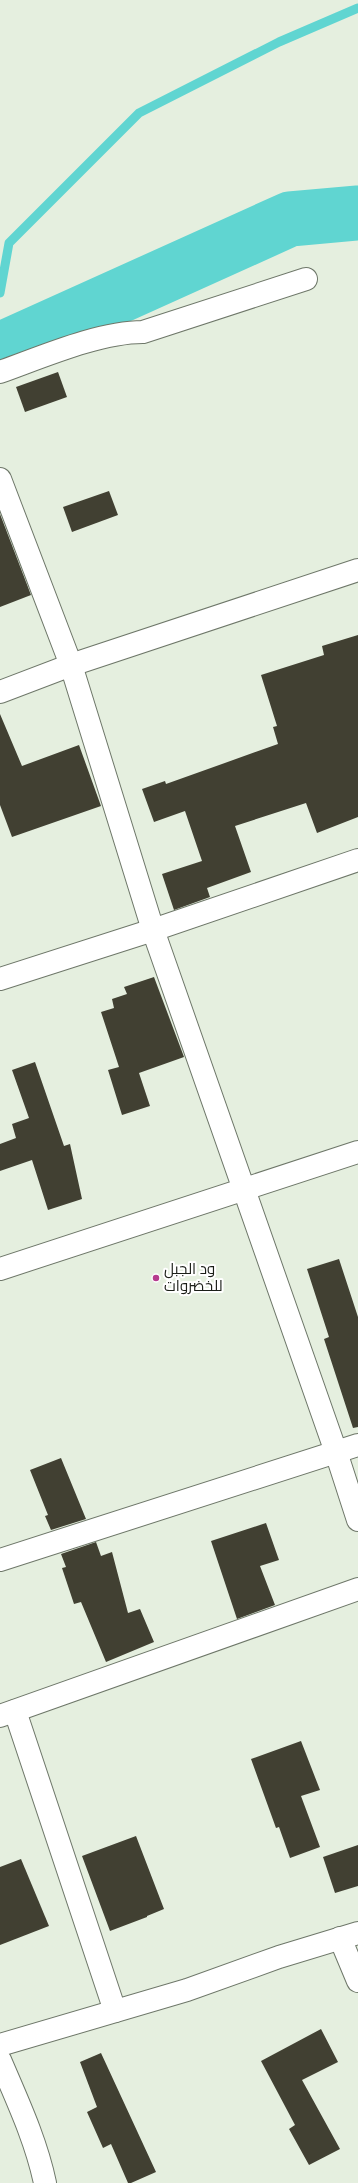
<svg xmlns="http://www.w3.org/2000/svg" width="358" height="2183" viewBox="0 0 358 2183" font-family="Karla,Cairo,sans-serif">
  <rect width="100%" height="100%" fill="#e5efdf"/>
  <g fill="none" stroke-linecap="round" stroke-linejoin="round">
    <path stroke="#60d5d1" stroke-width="9" d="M0,293L9,243L139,113L279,42L358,8"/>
    <path stroke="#60d5d1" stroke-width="55" d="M0,350L290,219L358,213"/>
  </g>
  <g fill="#414032">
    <path d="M58,372L67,397L25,412L16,387Z"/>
    <path d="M109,491L118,515L72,532L63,507Z"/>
    <path d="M0,514L31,595L0,607Z"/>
    <path d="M358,635V817L317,833L306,803L235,826L251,872L207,888L210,897L174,910L162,874L202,861L185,811L154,822L142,789L165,781L166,784L278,744L273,727L277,726L261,675L324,655L322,646Z"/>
    <path d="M0,714L22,766L79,745L101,806L12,837L0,805Z"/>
    <path d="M154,977L184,1057L139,1073L150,1106L122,1115L108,1070L119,1067L101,1012L114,1008L112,999L127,994L124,987Z"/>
    <path d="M35,1062L64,1146L70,1144L82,1199L48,1210L32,1160L0,1171V1144L16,1138L12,1124L29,1118L12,1070Z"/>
    <path d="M339,1259L358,1317V1427L353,1428L324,1339L329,1337L307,1269Z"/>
    <path d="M61,1458L86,1519L51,1530L45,1516L48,1515L30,1470Z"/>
    <path d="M266,1523L279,1560L260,1566L275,1605L237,1619L211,1541Z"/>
    <path d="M96,1542L101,1556L112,1552L128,1613L140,1609L154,1642L106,1662L81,1602L74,1604L62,1568L66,1567L61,1554Z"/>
    <path d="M301,1741L320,1790L301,1796L320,1847L290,1858L279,1827L276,1828L251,1759Z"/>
    <path d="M136,1836L164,1909L147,1916V1917L110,1931L82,1856Z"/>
    <path d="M358,1845V1886L335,1893L323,1857Z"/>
    <path d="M21,1859L49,1926L0,1945V1867Z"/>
    <path d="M321,2029L338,2062L302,2080L340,2149L309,2165L289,2129L295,2125L261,2061Z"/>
    <path d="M101,2053L156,2172L131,2183H128L111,2144L103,2148L87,2112L97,2107L80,2062Z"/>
  </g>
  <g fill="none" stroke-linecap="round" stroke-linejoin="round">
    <defs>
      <g id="minor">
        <path d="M0,372C42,357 99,332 143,332L306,279"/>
        <path d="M0,479L71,665L153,930L336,1452L358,1520"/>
        <path d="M0,692L71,665L358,570"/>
        <path d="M0,979L153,930L358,860"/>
        <path d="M0,1269L358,1152"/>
        <path d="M0,1560L358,1445"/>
        <path d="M15,1711L115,2011"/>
        <path d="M0,1716L358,1589"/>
        <path d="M340,1938L358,1981"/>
        <path d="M0,2045L187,1990L279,1957L358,1933"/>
        <path d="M0,2060C17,2100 36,2140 45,2183"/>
      </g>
    </defs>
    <use href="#minor" stroke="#6e7769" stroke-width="24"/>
    <use href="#minor" stroke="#fff" stroke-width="22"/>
  </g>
  <circle fill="#b63b8e" stroke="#fff" stroke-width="1.5" cx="156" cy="1278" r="4"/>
  <g text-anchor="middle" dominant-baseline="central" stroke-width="4" stroke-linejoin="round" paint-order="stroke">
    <g font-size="15" fill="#1b1e18" stroke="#fff" text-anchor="start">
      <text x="164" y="1269">ود الجبل<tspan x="164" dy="17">للخضروات</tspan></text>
    </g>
  </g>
</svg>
